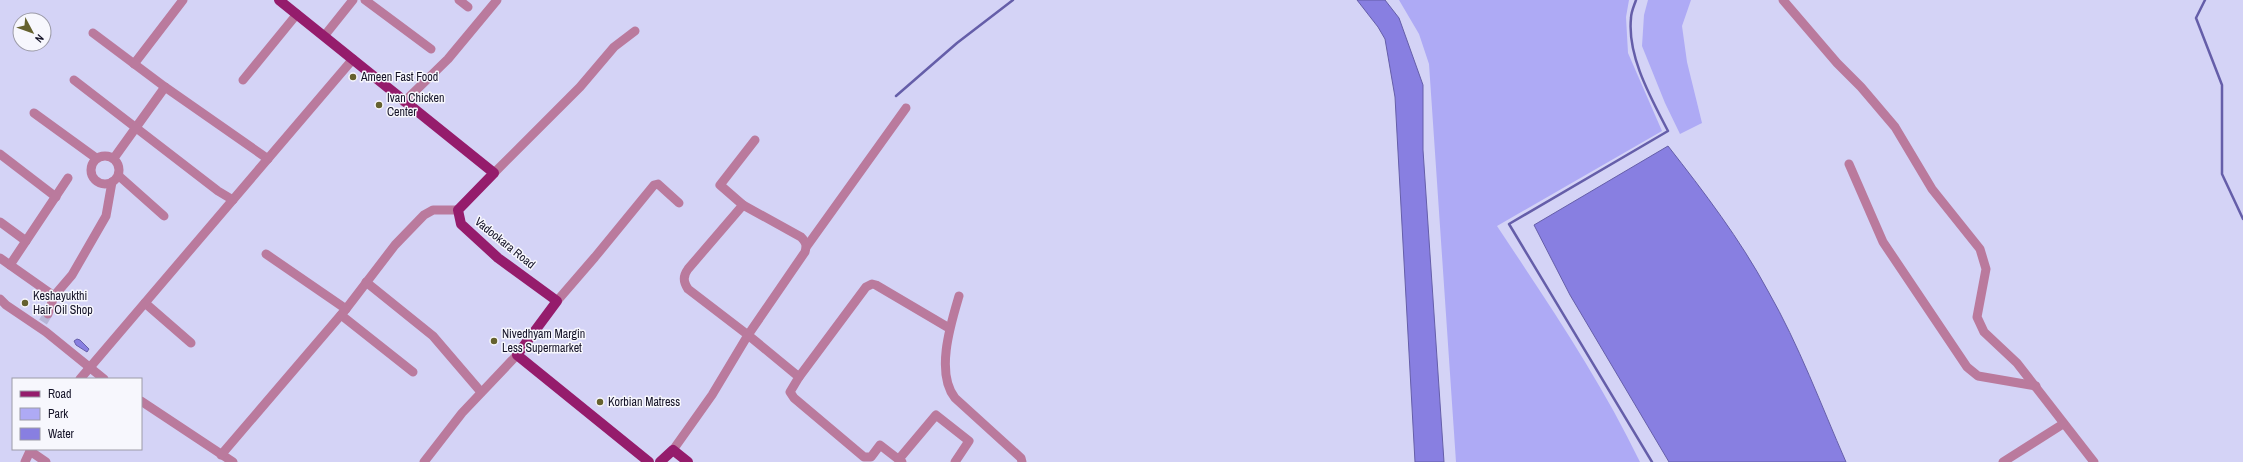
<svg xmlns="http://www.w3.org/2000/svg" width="2243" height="462" viewBox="0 0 2243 462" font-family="'Archivo Narrow',sans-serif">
  <rect width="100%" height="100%" fill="#d4d3f6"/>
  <g fill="#aeaaf5">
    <path d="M1399,0H1629L1626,17L1628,53L1662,131L1497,226C1548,303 1600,379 1640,462H1456L1429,64L1419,34Z"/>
    <path d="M1648,0H1691L1682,26L1687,62L1702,123L1680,134L1665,103L1642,46L1644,15Z"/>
  </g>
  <g fill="#887fe1" stroke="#655ea9">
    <path d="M1357,0H1385L1399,18L1423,85V150L1444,462H1415L1395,97L1385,39L1378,27Z"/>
    <path d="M1668,146C1704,192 1740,239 1768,291C1799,345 1821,405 1846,462H1669L1570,295L1534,225Z"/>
    <path d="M77,339L80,340L89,349L87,352L76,345L74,341Z"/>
  </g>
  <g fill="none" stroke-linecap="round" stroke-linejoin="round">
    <g stroke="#655ea9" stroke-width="2.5">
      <path d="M1636,0C1634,6 1631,12 1631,18C1627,56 1651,98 1668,131L1509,224L1652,462"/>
      <path d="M2205,0L2196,18L2222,85V174L2243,219"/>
      <path d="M896,96L957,43L1013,0"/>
    </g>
    <path stroke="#b7b6d7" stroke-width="9" stroke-dasharray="9 4.5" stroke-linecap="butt" d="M43,322L48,314"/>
    <g stroke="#ba7a9d" stroke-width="9">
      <path d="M365,0L431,49"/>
      <path d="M459,0L468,7"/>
      <path d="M1783,0L1837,63L1861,87L1895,127L1932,189L1980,249L1986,269L1977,317L1984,332L2017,363L2094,462"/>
      <path d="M93,33L165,87L268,159"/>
      <path d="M325,35L353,0"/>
      <path d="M134,64L183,0"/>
      <path d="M74,80L218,191L233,200"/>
      <path d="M243,80L297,14"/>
      <path d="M404,102L448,59L497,0"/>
      <path d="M34,113L96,158"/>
      <path d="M755,140L720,185L743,205L801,237C806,242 807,245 805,252L748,335L799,377L790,392L794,398L864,457H871L880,445L902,462"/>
      <path d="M0,154L56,197"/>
      <circle cx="105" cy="170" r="14"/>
      <path d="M114,158L165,87"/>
      <path d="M1849,164L1883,242L1967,367L1978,376L2036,386"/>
      <path d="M494,173L580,87L614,47L635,31"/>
      <path d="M119,176L164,216"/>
      <path d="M0,222L26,241"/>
      <path d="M807,246L906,108"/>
      <path d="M0,258L10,265"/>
      <path d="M366,282L433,336L481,392"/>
      <path d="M54,296L10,265L68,178"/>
      <path d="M959,296C951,323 935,373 955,398L1021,458L1022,462"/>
      <path d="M0,299L6,305L46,332L104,379"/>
      <path d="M557,301L595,257L654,185L658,184L679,203"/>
      <path d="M145,303L191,343"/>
      <path d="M346,309L395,245L424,215L433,210H458"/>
      <path d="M48,314L54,296L72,275L106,216L112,182"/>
      <path d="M341,315L413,372"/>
      <path d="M799,377L866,287L872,284L876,285L949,328"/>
      <path d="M80,379L353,59"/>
      <path d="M141,401L233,462"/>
      <path d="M673,450L712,395L748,335L688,289C683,281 683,276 688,269L743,205"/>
      <path d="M30,451L46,462"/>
      <path d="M221,455L346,309L266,254"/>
      <path d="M899,459L936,415L969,441L955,462"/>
      <path d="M25,462L31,449"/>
      <path d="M424,462L462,413L517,355"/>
      <path d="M2003,462L2063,424"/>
    </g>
    <g stroke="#951c6c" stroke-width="10">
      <path d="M279,0L494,173L458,210L461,224L498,258L557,301L517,355L649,462"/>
      <path d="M660,462L673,450L688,462"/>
    </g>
  </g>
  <g fill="#65612e" stroke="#f7f7fd" stroke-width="1.5">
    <circle cx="353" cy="77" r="4"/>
    <circle cx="379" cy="105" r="4"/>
    <circle cx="25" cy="303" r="4"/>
    <circle cx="494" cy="341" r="4"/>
    <circle cx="600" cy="402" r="4"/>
  </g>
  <g text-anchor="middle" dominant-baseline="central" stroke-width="3" stroke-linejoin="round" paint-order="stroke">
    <g font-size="12" fill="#141227" stroke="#f7f7fd" text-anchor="start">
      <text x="361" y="77">Ameen Fast Food</text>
      <text x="387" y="98">Ivan Chicken<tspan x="387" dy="14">Center</tspan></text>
      <text x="33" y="296">Keshayukthi<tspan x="33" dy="14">Hair Oil Shop</tspan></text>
      <text x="502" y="334">Nivedhyam Margin<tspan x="502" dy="14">Less Supermarket</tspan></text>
      <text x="608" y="402">Korbian Matress</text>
    </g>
    <g font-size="12" fill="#141227" stroke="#f7f7fd">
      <text transform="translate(505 243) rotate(39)">Vadookara Road</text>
    </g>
  </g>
  <rect x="12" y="378" width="130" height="72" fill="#f7f7fd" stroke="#9c9ba7"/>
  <rect x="20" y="391" width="20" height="6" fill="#951c6c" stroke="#9c9ba7"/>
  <text x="48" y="398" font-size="12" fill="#141227">Road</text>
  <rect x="20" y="408" width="20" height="12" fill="#aeaaf5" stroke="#9c9ba7"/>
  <text x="48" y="418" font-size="12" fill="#141227">Park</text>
  <rect x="20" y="428" width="20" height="12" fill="#887fe1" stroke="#9c9ba7"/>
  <text x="48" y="438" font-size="12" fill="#141227">Water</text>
  <g transform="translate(32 32) rotate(131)"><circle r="19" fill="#f7f7fd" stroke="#9c9ba7"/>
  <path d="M0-3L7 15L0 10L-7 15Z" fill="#65612e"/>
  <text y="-6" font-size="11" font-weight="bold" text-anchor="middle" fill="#141227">N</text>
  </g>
</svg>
